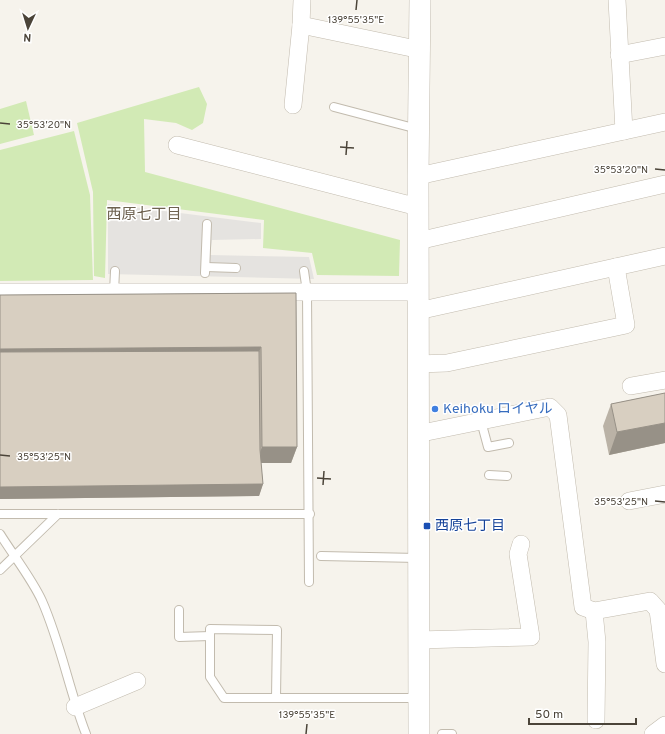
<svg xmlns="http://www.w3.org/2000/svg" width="665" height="734" viewBox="0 0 665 734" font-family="Overpass,'Noto Sans JP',sans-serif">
  <rect width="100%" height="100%" fill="#f6f3ec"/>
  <g fill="#d2eab5">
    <path d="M199,87L207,104L203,123L192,130L176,123L144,119L145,172L400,240L399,276L317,275L312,253L263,248L264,220L107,200L105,278L94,276L93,192L77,123Z"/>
    <path d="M26,101L34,135L0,144V109Z"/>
    <path d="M74,131L90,195L93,280L0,281V150Z"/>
  </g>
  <path fill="#e5e3e0" d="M108,204L261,223V239L212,240L210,255L309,257L314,279L108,274Z"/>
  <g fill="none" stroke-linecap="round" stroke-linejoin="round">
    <defs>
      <g id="service">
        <path d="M334,107L410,127H418"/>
        <path d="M206,267L236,268"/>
        <path d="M304,271L307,292L309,582"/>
        <path d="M205,273L207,224"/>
        <path d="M114,292L115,271"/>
        <path d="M481,421L488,447L509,443"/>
        <path d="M489,475L507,476"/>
        <path d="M0,514H310"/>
        <path d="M0,534C13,555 32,579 42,601C61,644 69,690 86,734"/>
        <path d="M321,556L418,558"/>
        <path d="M0,570L58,514"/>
        <path d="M179,610V637L210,636"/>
        <path d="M276,698H224L210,677V629L277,630L276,698H418"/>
        <path d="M442,734H452"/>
      </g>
      <g id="minor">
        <path d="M617,0L624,131"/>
        <path d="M301,25L302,0"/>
        <path d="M619,55L665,46"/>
        <path d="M293,105L301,25L421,50"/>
        <path d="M177,145L418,207"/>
        <path d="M418,176L665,122"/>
        <path d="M418,241L665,184"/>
        <path d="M0,292H419"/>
        <path d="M418,311L665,256"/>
        <path d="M418,364L447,363L626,325L616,267"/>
        <path d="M631,386L665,380"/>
        <path d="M417,434L550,407L558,415L583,607L594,611L650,601L658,610L665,664"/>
        <path d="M629,501L665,494"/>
        <path d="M594,611L597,642L596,720"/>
        <path d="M418,640L531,637L518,554L521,544"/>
        <path d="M75,707L137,681"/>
        <path d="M653,734L665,725"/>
      </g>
      <path id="tertiary" d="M419,734L418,176L420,0"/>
    </defs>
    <use href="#service" stroke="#c2bbae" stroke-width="10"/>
    <use href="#minor" stroke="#c2bbae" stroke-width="18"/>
    <use href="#tertiary" stroke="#c2bbae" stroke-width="22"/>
    <use href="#service" stroke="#fff" stroke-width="8"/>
    <use href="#minor" stroke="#fff" stroke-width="17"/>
    <use href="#tertiary" stroke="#fff" stroke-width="21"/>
  </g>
  <g fill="#bab2a6">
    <path d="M296,293L297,447L291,463H261L263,484L259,496L0,499V295Z"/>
    <path d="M665,393V443L609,455L603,426L611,404Z"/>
  </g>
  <g fill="#979187">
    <path d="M261,347L255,363L0,365V349Z"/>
    <path d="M665,423V443L609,455L617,432Z"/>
    <path d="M262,447H297L291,463H256Z"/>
    <path d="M263,484L259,496L0,499V487Z"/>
  </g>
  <g fill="#d8cfc1" stroke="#979187">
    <path d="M296,293L297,447H262L261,347L0,349V295Z"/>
    <path d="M259,351L260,450L263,484L0,487V352Z"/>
    <path d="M665,393V423L617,432L611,404Z"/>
  </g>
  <path fill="none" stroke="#4b4439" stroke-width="1.5" d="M356,10L357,0M0,123L10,124M340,147L354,148M346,155L347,141M655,169L665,170M0,455L10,456M317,478L331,479M323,485L324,471M655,501L665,502M306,734L307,724"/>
  <circle fill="#3f7fe0" stroke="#fff" stroke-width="1.5" cx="435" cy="409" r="4"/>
  <rect fill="#1a4fb4" stroke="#fff" stroke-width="1.5" x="423" y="522" width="8" height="8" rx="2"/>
  <g text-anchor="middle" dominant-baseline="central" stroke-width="3" stroke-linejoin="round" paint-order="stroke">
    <g font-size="14" fill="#366cbe" stroke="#fff" text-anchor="start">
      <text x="443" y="409">Keihoku ロイヤル</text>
    </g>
    <g font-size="14" fill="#164399" stroke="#fff" text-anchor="start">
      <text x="435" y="526">西原七丁目</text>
    </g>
    <g font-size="15" fill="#6e6250" stroke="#fff">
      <text x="144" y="215">西原七丁目</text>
    </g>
  </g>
  <g font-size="10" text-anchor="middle" fill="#4b4439" stroke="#fff" stroke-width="3" stroke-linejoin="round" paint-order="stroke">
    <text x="356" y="23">139°55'35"E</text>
    <text x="44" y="128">35°53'20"N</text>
    <text x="621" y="173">35°53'20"N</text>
    <text x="44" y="460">35°53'25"N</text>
    <text x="621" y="505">35°53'25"N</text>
    <text x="307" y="718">139°55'35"E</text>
  </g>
  <g transform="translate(28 28) rotate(184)" stroke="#ffffff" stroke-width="3" paint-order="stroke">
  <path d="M0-3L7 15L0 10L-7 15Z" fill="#4b4439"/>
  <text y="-6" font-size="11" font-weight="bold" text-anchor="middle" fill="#4b4439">N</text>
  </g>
  <path d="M529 718v6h107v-6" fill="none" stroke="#4b4439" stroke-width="2"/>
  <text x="535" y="718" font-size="12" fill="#4b4439" stroke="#ffffff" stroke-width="3" paint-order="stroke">50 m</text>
</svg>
